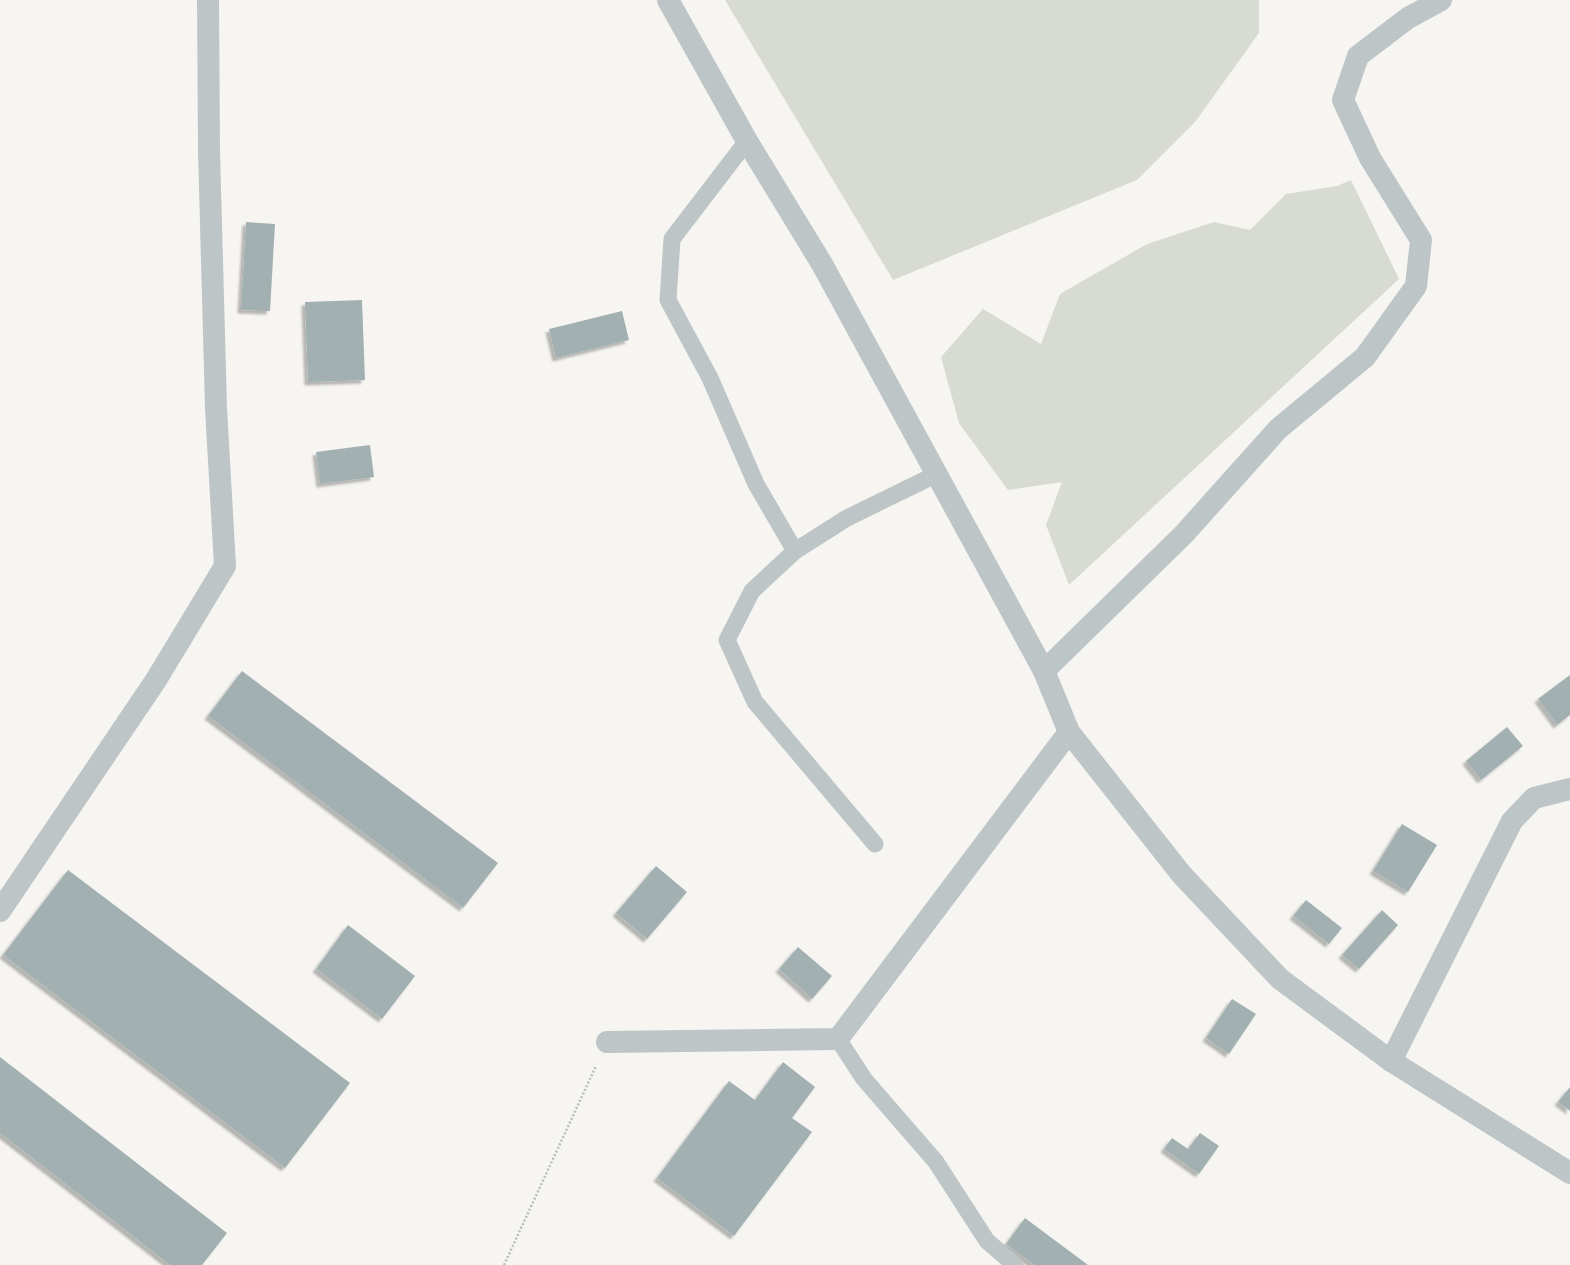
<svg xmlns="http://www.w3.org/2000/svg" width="1570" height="1265" viewBox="0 0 1570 1265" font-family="'PT Sans',sans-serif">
  <defs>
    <filter id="shadow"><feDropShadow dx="-3.5" dy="3.5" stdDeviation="1" flood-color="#0004"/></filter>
  </defs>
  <rect width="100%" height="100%" fill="#f6f5f2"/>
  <g fill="#d7dbd1">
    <path d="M725,0H1259V33L1195,122L1137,180L893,280Z"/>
    <path d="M1351,180L1399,279L1069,585L1046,525L1062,482L1008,490L959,423L941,357L983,309L1041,344L1060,294L1147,244L1214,222L1250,230L1286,194L1337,186Z"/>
  </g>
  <g fill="#a3b0b2" filter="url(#shadow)">
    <path d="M246,222L275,224L270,311L241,310Z"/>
    <path d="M362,300L365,380L308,382L305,302Z"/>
    <path d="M622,311L629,340L556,358L549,329Z"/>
    <path d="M370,445L374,477L320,484L316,452Z"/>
    <path d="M242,671L498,863L463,908L208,716Z"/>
    <path d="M1570,675V715L1557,725L1538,699Z"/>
    <path d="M1507,727L1523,746L1481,780L1466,761Z"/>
    <path d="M1402,824L1437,845L1408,892L1373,871Z"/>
    <path d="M656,866L687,892L647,939L616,913Z"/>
    <path d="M68,870L350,1083L285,1168L3,955Z"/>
    <path d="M1306,900L1342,928L1329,944L1293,916Z"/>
    <path d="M1382,910L1398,925L1359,969L1342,955Z"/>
    <path d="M348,925L415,976L382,1019L316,969Z"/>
    <path d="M798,947L832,976L812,999L779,969Z"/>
    <path d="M1232,999L1256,1014L1229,1054L1206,1038Z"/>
    <path d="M0,1057L227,1233L202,1265H170L0,1133Z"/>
    <path d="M783,1062L815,1087L792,1118L812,1132L734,1236L657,1178L729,1081L755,1100Z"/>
    <path d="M1570,1087V1111L1558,1102Z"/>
    <path d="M1200,1133L1219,1146L1199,1174L1164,1149L1172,1138L1188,1149Z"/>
    <path d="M1025,1218L1088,1265H1034L1006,1244Z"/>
  </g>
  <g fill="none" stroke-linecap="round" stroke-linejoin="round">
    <path stroke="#b8bdbe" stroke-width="2.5" stroke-dasharray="2 2" stroke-linecap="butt" d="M504,1265L596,1066"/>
    <g stroke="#bec5c7" stroke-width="17">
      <path d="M747,141L672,239L668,300L710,378L756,484L795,551"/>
      <path d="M875,844L755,702L727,640L752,591L795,551L847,518L937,474"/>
      <path d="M838,1039L864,1079L936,1162L987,1241L1015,1265"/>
    </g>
    <g stroke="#bec5c7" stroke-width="22">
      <path d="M668,0L747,141L822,264L1044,671L1069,732L1182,875L1280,979L1391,1061L1570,1173"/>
      <path d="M1044,671L1184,534L1278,429L1365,357L1416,286L1421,240L1370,158L1343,100L1358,56L1408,18L1441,0"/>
      <path d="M0,911L156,680L225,566L216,408L209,150L208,0"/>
      <path d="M607,1042L838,1039L1069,732"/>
      <path d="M1391,1061L1512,821L1534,798L1570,789"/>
    </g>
  </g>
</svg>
